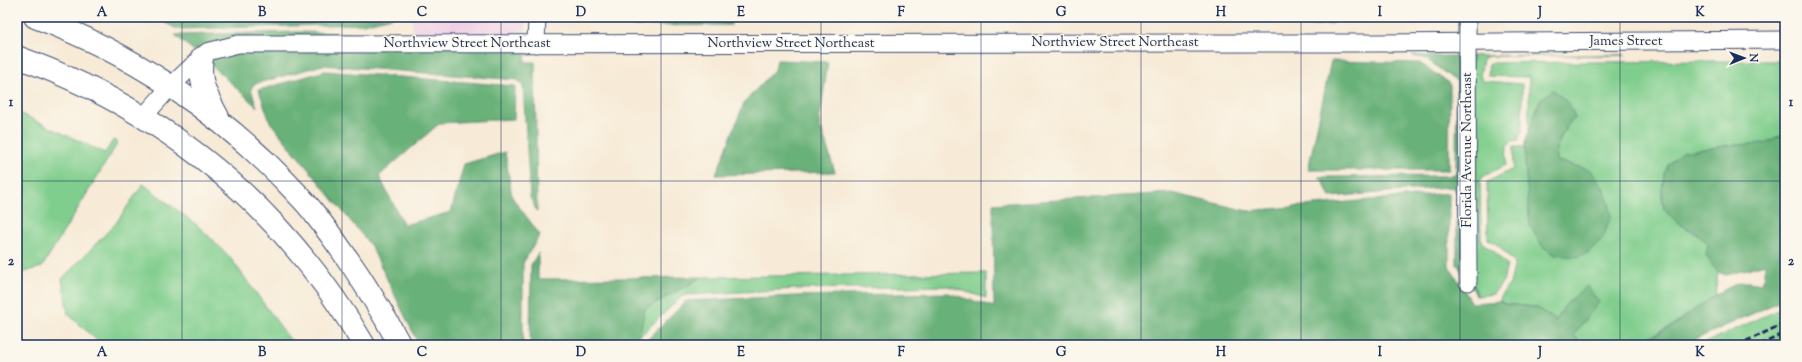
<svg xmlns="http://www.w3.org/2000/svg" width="1802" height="362" viewBox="0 0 1802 362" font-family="'Sorts Mill Goudy',serif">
  <rect width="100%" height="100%" fill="#fbf7ec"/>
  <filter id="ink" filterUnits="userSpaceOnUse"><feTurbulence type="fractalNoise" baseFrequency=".025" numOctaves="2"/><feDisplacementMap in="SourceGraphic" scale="8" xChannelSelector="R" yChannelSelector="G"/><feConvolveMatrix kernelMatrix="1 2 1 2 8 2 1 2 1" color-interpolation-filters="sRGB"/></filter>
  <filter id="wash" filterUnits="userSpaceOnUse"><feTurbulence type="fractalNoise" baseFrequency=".012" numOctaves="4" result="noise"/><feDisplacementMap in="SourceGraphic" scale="16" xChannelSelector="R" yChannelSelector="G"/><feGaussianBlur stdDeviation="0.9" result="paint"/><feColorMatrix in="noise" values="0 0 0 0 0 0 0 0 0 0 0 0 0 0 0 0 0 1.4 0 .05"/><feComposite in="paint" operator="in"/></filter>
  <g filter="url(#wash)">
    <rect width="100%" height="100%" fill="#f7ead6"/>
    <path fill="#f0d0e4" d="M412,17H526V36L413,35Z"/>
    <g fill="#80ce8d" stroke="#4e7e76">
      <path d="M1625,55L1488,56L1483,59L1480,75L1483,81L1522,84V131L1518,140L1512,141L1507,145L1506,165L1484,176L1480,181L1481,242L1493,250L1507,265L1503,281L1493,294L1477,296L1458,230L1472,56Z"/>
      <path d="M1714,61H1785V133L1765,143L1724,146L1664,174C1663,185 1660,198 1664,208C1668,219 1698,234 1708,243L1712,265L1718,272L1715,295L1697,309L1682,318L1674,325L1632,345H1582L1574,335L1599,302L1566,304L1556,321L1536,307L1505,304L1500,301L1501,295L1510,284L1515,263L1498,245L1488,239L1487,182L1513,169L1514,147H1525L1530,226L1591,170L1557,161L1556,148L1566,127L1575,118L1540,100L1529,132V77L1488,76L1489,63Z"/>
      <path d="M17,112L105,153L113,140L117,141V144L42,267L17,274Z"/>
      <path d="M143,184L198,226L229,256L294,345H102L68,314L62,279L116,223Z"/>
      <path d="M986,273V298L948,286L796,289L686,295L681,297L639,337L645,309L702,277Z"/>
      <path d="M1785,307V345H1700Z"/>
    </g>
    <g fill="#68b178" stroke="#42706b">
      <path d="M154,17H392L363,24L177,29Z"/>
      <path d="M627,17H731V25L627,26Z"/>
      <path d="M1291,17H1333L1332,24L1295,26Z"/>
      <path d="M300,32L413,35L526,36L525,62H535L537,212L530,197L523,86L518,80L323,65L254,84L251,89L257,107L210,64L212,51L194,49V51L175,35Z"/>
      <path d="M1412,56H1472L1458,229L1477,296L1457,264V193L1454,188L1448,187L1330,197L1324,183L1319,177L1448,176L1455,174L1456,170L1457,82L1425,58Z"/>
      <path d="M777,60L828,62L819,122L835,172L716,175L744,103L775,69Z"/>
      <path d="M1331,61L1420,63L1450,84L1449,170H1308Z"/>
      <path d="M325,71L515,86L514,119L440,123L379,176L404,225L451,212L464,164L505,152L512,197L540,235L523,263V345H419L371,246L270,122L259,90Z"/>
      <path d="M1553,90C1564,98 1571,104 1575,118L1566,127L1556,148L1557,161L1591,170L1603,187L1609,203L1611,216L1603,238L1588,253L1577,257L1555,255L1542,246L1530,226L1525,163V143L1540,100Z"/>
      <path d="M1785,133V299L1683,345H1632C1646,339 1662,333 1674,325C1690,314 1728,282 1746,282C1751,282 1756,283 1761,284L1765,276V264L1726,275L1718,272L1712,265L1706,255L1708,243L1692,230L1679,224L1664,209L1662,191L1664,174L1668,165L1681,152L1724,146L1765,143Z"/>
      <path d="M1172,193L1248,211L1449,193V266L1472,303L1500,301L1505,304L1536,307L1556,321L1566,304L1587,286L1599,302L1574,335L1582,345H642L686,301L796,296L948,293L994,307L993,204Z"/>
      <path d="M538,253V279L702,277L645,309L639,337L631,345H530L531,265Z"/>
    </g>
  </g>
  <g filter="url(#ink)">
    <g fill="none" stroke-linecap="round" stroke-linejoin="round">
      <defs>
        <g id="street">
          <path d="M1467,17L1468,282"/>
          <path d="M536,44L537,17"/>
          <path d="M144,116L171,86L207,52L238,44L1378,43L1785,40"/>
        </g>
        <g id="secondary">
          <path d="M35,17C129,52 217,110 286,182C295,192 306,202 314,213C347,255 375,298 400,345"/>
          <path d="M17,57C167,111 283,207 364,345"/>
          <path d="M202,58C198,83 207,96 218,117"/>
        </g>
      </defs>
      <use href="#street" stroke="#3c4b70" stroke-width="19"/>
      <use href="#secondary" stroke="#3c4b70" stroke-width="24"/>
      <use href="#street" stroke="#fff" stroke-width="17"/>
      <use href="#secondary" stroke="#fff" stroke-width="22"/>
      <g stroke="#1b2f5e" stroke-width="3" stroke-dasharray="6 3" stroke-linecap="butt">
        <path d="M1738,345L1785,323"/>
        <path d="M1760,345L1785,333"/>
      </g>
    </g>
  </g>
  <path fill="none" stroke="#1b2f5e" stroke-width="1" stroke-opacity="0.55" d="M182,17V345M342,17V345M501,17V345M661,17V345M821,17V345M981,17V345M1141,17V345M1301,17V345M1460,17V345M1620,17V345M17,181H1785"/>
  <g text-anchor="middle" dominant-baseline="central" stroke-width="3" stroke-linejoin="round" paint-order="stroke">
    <g font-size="14" fill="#1b2f5e" stroke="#fbf7ec">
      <text x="1626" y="42">James Street</text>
      <text x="1115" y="43">Northview Street Northeast</text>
      <text x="467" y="44">Northview Street Northeast</text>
      <text x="791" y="44">Northview Street Northeast</text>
      <text transform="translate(1468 150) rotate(-90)">Florida Avenue Northeast</text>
    </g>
  </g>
  <rect width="1802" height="362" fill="none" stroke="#fbf7ec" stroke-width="44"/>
  <g transform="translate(1744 58) rotate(89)" stroke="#fbf7ec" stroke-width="3" paint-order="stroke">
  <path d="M0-3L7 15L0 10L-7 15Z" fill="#1b2f5e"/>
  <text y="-6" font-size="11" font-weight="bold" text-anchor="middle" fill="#1b2f5e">N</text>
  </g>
  <rect x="22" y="22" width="1758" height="318" fill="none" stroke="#1b2f5e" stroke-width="1.5"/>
  <g font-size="13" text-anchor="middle" font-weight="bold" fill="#1b2f5e">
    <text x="102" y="16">A</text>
    <text x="262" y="16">B</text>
    <text x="422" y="16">C</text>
    <text x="581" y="16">D</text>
    <text x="741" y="16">E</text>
    <text x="901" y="16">F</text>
    <text x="1061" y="16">G</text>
    <text x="1221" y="16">H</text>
    <text x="1380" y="16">I</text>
    <text x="1540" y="16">J</text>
    <text x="1700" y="16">K</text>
    <text x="11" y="106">1</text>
    <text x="1791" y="106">1</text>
    <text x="11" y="265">2</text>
    <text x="1791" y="265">2</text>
    <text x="102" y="356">A</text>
    <text x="262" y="356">B</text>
    <text x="422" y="356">C</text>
    <text x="581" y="356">D</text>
    <text x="741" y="356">E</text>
    <text x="901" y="356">F</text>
    <text x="1061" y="356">G</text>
    <text x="1221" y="356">H</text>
    <text x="1380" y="356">I</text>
    <text x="1540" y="356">J</text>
    <text x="1700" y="356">K</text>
  </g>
</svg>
